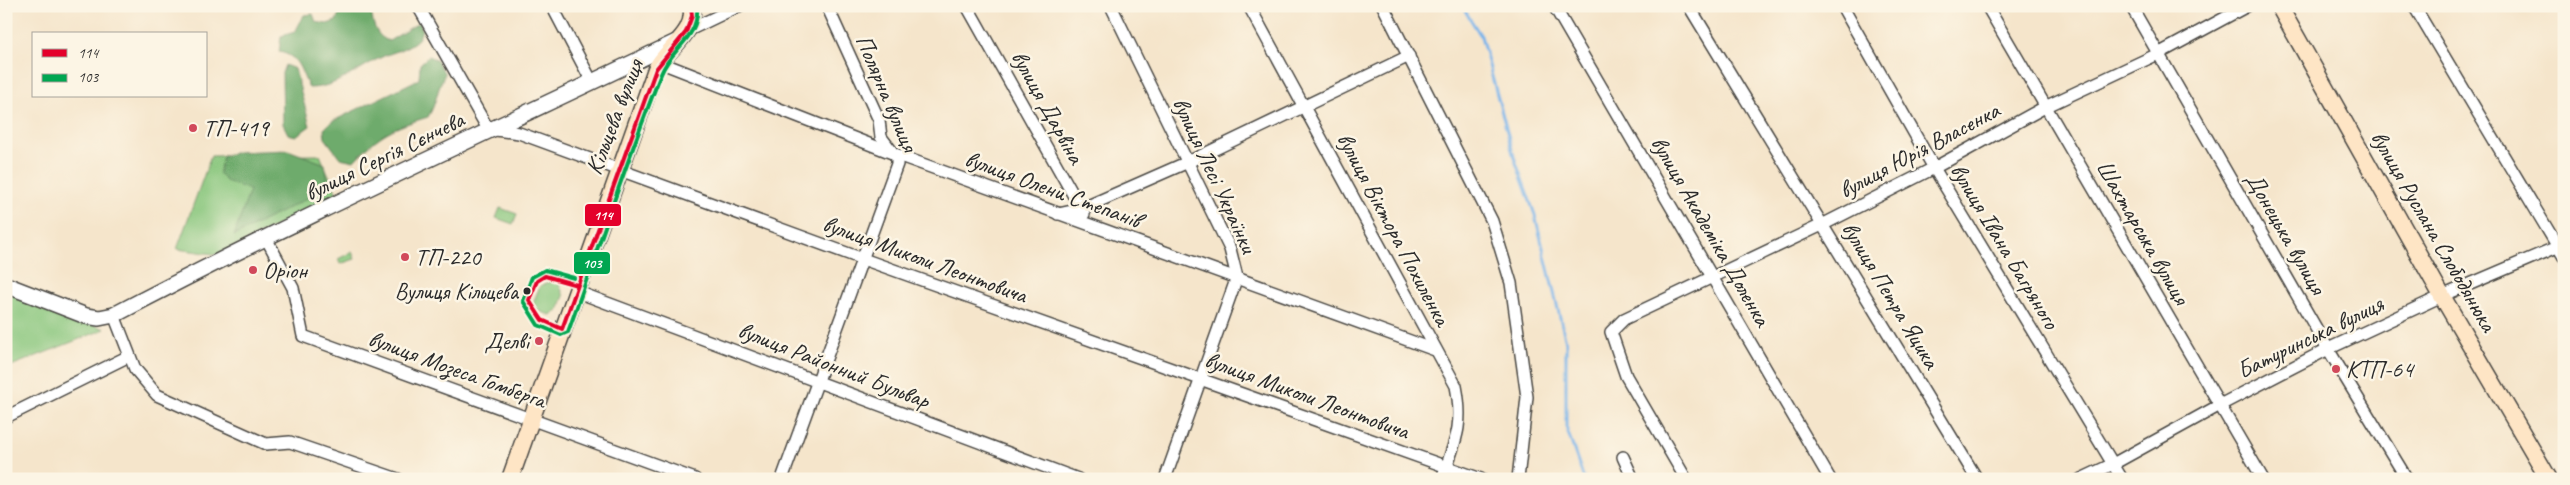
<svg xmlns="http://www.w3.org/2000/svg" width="2570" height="485" viewBox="0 0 2570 485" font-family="Caveat,sans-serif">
  <rect width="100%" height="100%" fill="#fcf5e5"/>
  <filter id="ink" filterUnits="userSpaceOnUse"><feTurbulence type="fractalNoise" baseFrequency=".02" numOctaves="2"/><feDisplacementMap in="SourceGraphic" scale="10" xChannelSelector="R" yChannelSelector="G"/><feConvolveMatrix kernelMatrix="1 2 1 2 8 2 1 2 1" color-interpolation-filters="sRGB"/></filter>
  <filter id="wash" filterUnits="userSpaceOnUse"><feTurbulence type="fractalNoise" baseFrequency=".0096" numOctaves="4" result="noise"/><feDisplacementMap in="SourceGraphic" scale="20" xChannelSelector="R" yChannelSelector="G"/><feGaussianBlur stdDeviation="1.12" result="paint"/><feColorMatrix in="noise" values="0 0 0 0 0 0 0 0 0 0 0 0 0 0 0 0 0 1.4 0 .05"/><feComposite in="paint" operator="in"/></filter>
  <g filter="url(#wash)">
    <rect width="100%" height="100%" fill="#f5e5cb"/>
    <g fill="#88c67d" stroke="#5a7854">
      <path d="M320,155L337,194L220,255L177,249L211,156Z"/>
      <path d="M500,208L517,214L513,224L496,218Z"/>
      <path d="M352,252L355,259L340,264L338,259Z"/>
      <path d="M550,281L559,284L564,296L558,311L550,315L539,311L533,303L540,286Z"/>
      <path d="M6,291L105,329L6,368Z"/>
    </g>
    <g fill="#6eab6c" stroke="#4c6b4c">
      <path d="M342,6H370C373,20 373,35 389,41L420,22L422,29C421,32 420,37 418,39C408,49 392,52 380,58C357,69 336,88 309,88C300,71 300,56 279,52L281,36L295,32L304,15L313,14L316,22L327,24L336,21Z"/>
      <path d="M429,56L437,61L445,74C437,88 437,103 428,117C392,128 380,133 354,161L340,158L325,138L324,129L331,122L419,79L420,64Z"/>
      <path d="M285,65L295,69L310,126L296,136L288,134L283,124L282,73Z"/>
      <path d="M288,150L325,164L329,187L234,236L250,190L226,181L219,173L223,156L237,152Z"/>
    </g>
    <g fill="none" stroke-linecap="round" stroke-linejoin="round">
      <path stroke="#79b4ea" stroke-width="3" d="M1462,6L1481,36L1514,157L1535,215L1566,342V427L1584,479"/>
    </g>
  </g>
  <g filter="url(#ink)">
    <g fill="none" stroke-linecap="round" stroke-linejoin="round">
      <defs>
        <g id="minor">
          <path d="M418,6L488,129L519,133L860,258L1481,479"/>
          <path d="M552,6L592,82"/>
          <path d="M967,6L1084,214"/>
          <path d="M1111,6L1230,249L1237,277L1165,479"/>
          <path d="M1249,6L1456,386C1464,427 1455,441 1442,479"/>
          <path d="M1383,6L1492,221L1511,283L1527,397L1518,479"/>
          <path d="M1554,6L1830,479"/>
          <path d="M1689,6L1977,479"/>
          <path d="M1842,6L1934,168L2122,479"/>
          <path d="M1987,6L2263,479"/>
          <path d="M2131,6L2328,349L2407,479"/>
          <path d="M2414,6L2564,257"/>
          <path d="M687,31L739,6"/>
          <path d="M659,62L892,153L1435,350"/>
          <path d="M1058,214L1081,209L1188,162L1409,56"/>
          <path d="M266,238L293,288L303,336L695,479"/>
          <path d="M575,291L1078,479"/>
          <path d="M114,315L135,369L157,395L266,444L290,442L398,479"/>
          <path d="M6,417L129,356"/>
          <path d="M1623,457L1633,479"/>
          <path d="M782,479L897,164V158L881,137L879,120L827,6"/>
          <path d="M1686,479L1626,376L1611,332L1624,319L1824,224L1934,168L2045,107L2158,54L2247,6"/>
          <path d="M2081,479L2113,464L2220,405L2328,349L2442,296L2564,244"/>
        </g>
        <path id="tertiary" d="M6,285L86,316L99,318L114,315C298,218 488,132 676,42"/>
        <g id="secondary">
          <path d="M2279,6L2442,296L2549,479"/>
          <path d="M510,479L656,69C666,48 698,33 691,6"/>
        </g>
      </defs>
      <use href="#minor" stroke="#494743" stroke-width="14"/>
      <use href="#tertiary" stroke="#494743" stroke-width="18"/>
      <use href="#secondary" stroke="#494743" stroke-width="19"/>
      <use href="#minor" stroke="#fff" stroke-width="11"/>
      <use href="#tertiary" stroke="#fff" stroke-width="15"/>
      <use href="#secondary" stroke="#fee5c5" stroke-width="16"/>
      <defs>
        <path id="bus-1" d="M577,285L545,276L537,281L529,300L542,320L562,329L656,69L686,32L692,16L691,6"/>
        <path id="bus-2" d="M574,278L545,270L532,277L523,301L538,325L561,335L568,332C599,246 627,159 661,74C671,48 700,38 697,6"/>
      </defs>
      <use href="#bus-1" stroke="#fcf5e5" stroke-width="8"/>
      <use href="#bus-2" stroke="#fcf5e5" stroke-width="8"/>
      <use href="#bus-1" stroke="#e4002b" stroke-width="4"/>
      <use href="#bus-2" stroke="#00a651" stroke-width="4"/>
    </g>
  </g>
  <g fill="#d1495b" stroke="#fcf5e5" stroke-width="2">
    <circle cx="193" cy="128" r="5"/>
    <circle cx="405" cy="257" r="5"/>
    <circle cx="253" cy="270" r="5"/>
    <circle cx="539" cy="341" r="5"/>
    <circle cx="2336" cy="369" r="5"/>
  </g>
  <circle fill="#2b2b2b" stroke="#fcf5e5" stroke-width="2" cx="527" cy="291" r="4.5"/>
  <g text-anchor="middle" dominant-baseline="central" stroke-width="5" stroke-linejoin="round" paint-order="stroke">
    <g font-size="23" fill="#2b2b2b" stroke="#fcf5e5" text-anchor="end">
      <text x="518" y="291">Вулиця Кільцева</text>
    </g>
    <g font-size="24" fill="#2b2b2b" stroke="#fcf5e5">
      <text transform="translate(887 93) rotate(67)">Полярна вулиця</text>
      <text transform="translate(1048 107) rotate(61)">вулиця Дарвіна</text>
      <text transform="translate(614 117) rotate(-69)">Кільцева вулиця</text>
      <text transform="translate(1919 150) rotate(-28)">вулиця Юрія Власенка</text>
      <text transform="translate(384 156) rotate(-26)">вулиця Сергія Сєнчева</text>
      <text transform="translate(1215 175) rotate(65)">вулиця Лесі Українки</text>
      <text transform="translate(1053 189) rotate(20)">вулиця Олени Степанів</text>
      <text transform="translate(1394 229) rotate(62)">вулиця Віктора Похиленка</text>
      <text transform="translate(1711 231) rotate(60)">вулиця Академіка Доленка</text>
      <text transform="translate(2434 231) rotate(60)">вулиця Руслана Слободянюка</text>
      <text transform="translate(2143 232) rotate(60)">Шахтарська вулиця</text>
      <text transform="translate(2286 233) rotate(60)">Донецька вулиця</text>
      <text transform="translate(2005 246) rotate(59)">вулиця Івана Багряного</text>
      <text transform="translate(925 259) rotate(20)">вулиця Миколи Леонтовича</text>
      <text transform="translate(1891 295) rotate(59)">вулиця Петра Яцика</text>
      <text transform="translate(2310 337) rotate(-26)">Батуринська вулиця</text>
      <text transform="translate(834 365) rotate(21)">вулиця Районний Бульвар</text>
      <text transform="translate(457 369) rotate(20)">вулиця Мозеса Гомберга</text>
      <text transform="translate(1307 395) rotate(20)">вулиця Миколи Леонтовича</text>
    </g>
    <g font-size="24" fill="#2b2b2b" stroke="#fcf5e5" text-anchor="start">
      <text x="203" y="128">ТП-419</text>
      <text x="415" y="257">ТП-220</text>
      <text x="263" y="270">Оріон</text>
      <text x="529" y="341" text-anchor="end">Делві</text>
      <text x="2346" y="369">КТП-64</text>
    </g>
  </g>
  <g stroke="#fcf5e5" stroke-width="2">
    <rect x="584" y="203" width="38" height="24" rx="5" fill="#e4002b"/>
    <rect x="573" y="251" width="38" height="24" rx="5" fill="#00a651"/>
  </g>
  <g font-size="14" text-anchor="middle" font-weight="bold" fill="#fff">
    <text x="603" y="220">114</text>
    <text x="592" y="268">103</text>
  </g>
  <rect width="2570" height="485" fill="none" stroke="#fcf5e5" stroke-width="25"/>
  <rect x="32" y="32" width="175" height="65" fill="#fcf5e5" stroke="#a8a49b"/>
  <rect x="42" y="49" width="25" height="8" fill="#e4002b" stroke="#a8a49b"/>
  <text x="78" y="58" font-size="15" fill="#2b2b2b">114</text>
  <rect x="42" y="74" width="25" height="8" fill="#00a651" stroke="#a8a49b"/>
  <text x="78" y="82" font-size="15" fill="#2b2b2b">103</text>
</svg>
